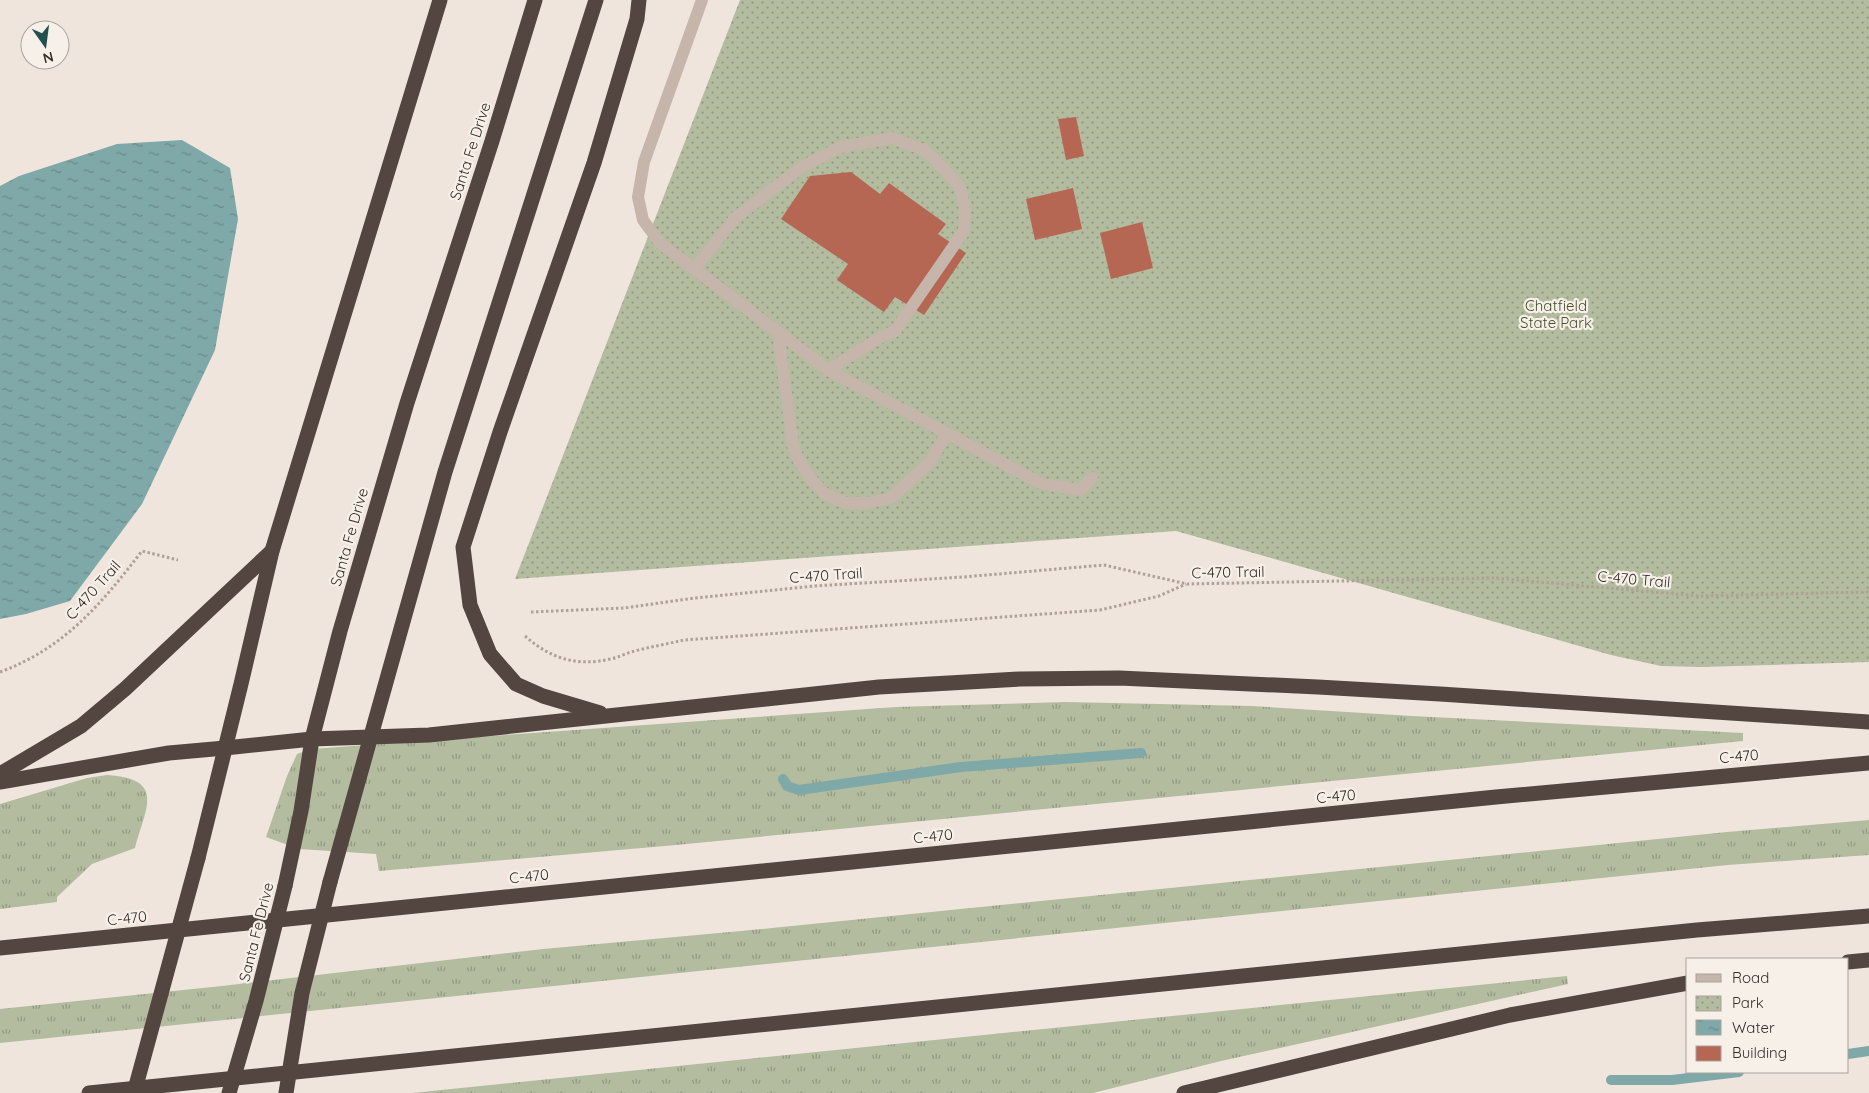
<svg xmlns="http://www.w3.org/2000/svg" width="1869" height="1093" viewBox="0 0 1869 1093" font-family="Quicksand,sans-serif">
  <defs>
    <pattern id="grass-tufts" width="24" height="20" patternUnits="userSpaceOnUse" patternTransform="scale(1.25)"><rect width="24" height="20" fill="#b3bc9f"/><path d="M3 7l-1-3M5 7V3M7 7l1-3M15 17l-1-3M17 17v-4M19 17l1-3" fill="none" stroke="#929982"/></pattern>
    <pattern id="park-dots" width="8" height="8" patternUnits="userSpaceOnUse" patternTransform="scale(1.25)"><rect width="8" height="8" fill="#b3bc9f"/><path d="M2 2h.1M6 6h.1" fill="none" stroke="#929982" stroke-width="1.8" stroke-linecap="round"/></pattern>
    <pattern id="water-ripples" width="26" height="14" patternUnits="userSpaceOnUse" patternTransform="scale(1.25)"><rect width="26" height="14" fill="#7fa8a8"/><path d="M2 4q2-2 4 0t4 0M15 11q2-2 4 0t4 0" fill="none" stroke="#698989"/></pattern>
  </defs>
  <rect width="100%" height="100%" fill="#efe5dd"/>
  <g fill="url(#grass-tufts)">
    <path d="M1065,702L1252,706L1412,716L1743,733V741L676,845L379,871L376,854L299,849L266,837L287,776L297,754L311,749L896,707Z"/>
    <path d="M107,775C166,779 146,807 135,848L92,864L57,897V902L0,909V804L87,778Z"/>
    <path d="M1869,820V855L1728,865L0,1043V1009L222,986L543,949L741,931L1727,832Z"/>
    <path d="M1567,976L1568,984L1221,1061L1093,1093H412Z"/>
  </g>
  <path fill="url(#park-dots)" d="M740,0H1869V662L1701,667L1661,666L1611,655L1176,531L515,579Z"/>
  <path fill="url(#water-ripples)" d="M182,140L230,168L238,219L215,350L142,504L70,601L26,614L0,619V186L19,176L117,144Z"/>
  <g fill="none" stroke-linecap="round" stroke-linejoin="round">
    <g stroke="#7fa8a8" stroke-width="10">
      <path d="M783,779L787,786L799,790L961,767L1141,753"/>
      <path d="M1848,1054L1869,1051"/>
      <path d="M1611,1080H1672L1739,1072"/>
    </g>
  </g>
  <g fill="#b66753">
    <path d="M1076,117L1084,156L1066,160L1058,119Z"/>
    <path d="M851,172L880,194L889,183L946,224L938,234L966,253L924,315L895,297L884,312L837,280L848,264L781,219L810,176Z"/>
    <path d="M1073,188L1082,229L1035,240L1026,199Z"/>
    <path d="M1142,222L1153,268L1111,279L1100,233Z"/>
  </g>
  <g fill="none" stroke-linecap="round" stroke-linejoin="round">
    <g stroke="#b1a095" stroke-width="3" stroke-dasharray="2.5 2.5" stroke-linecap="butt">
      <path d="M531,612L624,608L695,598L814,586L963,577L1104,565L1187,584L1494,578L1699,596L1869,592"/>
      <path d="M525,636C550,658 576,667 610,659C617,658 624,654 631,652C649,647 667,644 684,640L1100,610L1159,596L1186,584"/>
      <path d="M0,672C65,648 101,604 142,551L178,560"/>
    </g>
    <g stroke="#c5b5aa" stroke-width="12">
      <path d="M702,0L644,162L638,197L643,220L660,243L828,370L1042,484L1080,490L1092,478"/>
      <path d="M694,269L736,217L802,167L841,147L892,138L924,150L943,168L960,187L965,210L964,231L895,331L881,337L828,370"/>
      <path d="M778,332L793,445L798,459L812,480L825,494L845,503H868L891,498L930,462L947,433"/>
    </g>
    <g stroke="#534641" stroke-width="15">
      <path d="M600,713L543,696L516,684L490,654L470,605L463,547L500,432L594,163L637,19L639,0"/>
      <path d="M0,774L81,726L125,689L272,551"/>
      <path d="M0,782L169,753L225,748L312,739L429,735L879,687L1020,679L1119,678L1318,687L1440,694L1869,722"/>
      <path d="M198,858L241,684L272,551L440,0"/>
      <path d="M330,882L445,472L596,0"/>
      <path d="M285,886L301,811L312,739L340,631L407,403L492,141L535,0"/>
      <path d="M0,948L1496,797L1869,763"/>
      <path d="M1848,962L1869,960"/>
      <path d="M89,1093L1697,930L1869,916"/>
      <path d="M1184,1093L1510,1015L1688,983"/>
    </g>
    <g stroke="#534641" stroke-width="15">
      <path d="M134,1093L198,858"/>
      <path d="M229,1093L256,1001L285,886"/>
      <path d="M286,1093L302,993L330,882"/>
    </g>
  </g>
  <g text-anchor="middle" dominant-baseline="central" stroke-width="4.5" stroke-linejoin="round" paint-order="stroke">
    <g font-size="15" fill="#342c29" stroke="#f7f0e8">
      <text transform="translate(470 151) rotate(-72)">Santa Fe Drive</text>
      <text transform="translate(349 537) rotate(-74)">Santa Fe Drive</text>
      <text transform="translate(1228 572) rotate(-1)">C-470 Trail</text>
      <text transform="translate(826 575) rotate(-4)">C-470 Trail</text>
      <text transform="translate(1634 579) rotate(5)">C-470 Trail</text>
      <text transform="translate(93 590) rotate(-48)">C-470 Trail</text>
      <text transform="translate(1739 756) rotate(-5)">C-470</text>
      <text transform="translate(1336 796) rotate(-5)">C-470</text>
      <text transform="translate(933 836) rotate(-6)">C-470</text>
      <text transform="translate(529 876) rotate(-6)">C-470</text>
      <text transform="translate(127 918) rotate(-6)">C-470</text>
      <text transform="translate(256 932) rotate(-76)">Santa Fe Drive</text>
    </g>
    <g font-size="15" fill="#454f30" stroke="#f7f0e8">
      <text x="1556" y="305">Chatfield<tspan x="1556" dy="17">State Park</tspan></text>
    </g>
  </g>
  <rect x="1686" y="958" width="162" height="115" fill="#f7f0e8" stroke="#a9a29c"/>
  <rect x="1696" y="974" width="25" height="8" fill="#c5b5aa" stroke="#a9a29c"/>
  <text x="1732" y="983" font-size="15" fill="#342c29">Road</text>
  <rect x="1696" y="996" width="25" height="15" fill="url(#park-dots)" stroke="#a9a29c"/>
  <text x="1732" y="1008" font-size="15" fill="#342c29">Park</text>
  <rect x="1696" y="1020" width="25" height="15" fill="url(#water-ripples)" stroke="#a9a29c"/>
  <text x="1732" y="1033" font-size="15" fill="#342c29">Water</text>
  <rect x="1696" y="1046" width="25" height="15" fill="#b66753" stroke="#a9a29c"/>
  <text x="1732" y="1058" font-size="15" fill="#342c29">Building</text>
  <g transform="translate(45 45) rotate(166)"><circle r="24" fill="#f7f0e8" stroke="#a9a29c"/>
  <path d="M0-4L9 19L0 12L-9 19Z" fill="#244f50"/>
  <text y="-8" font-size="14" font-weight="bold" text-anchor="middle" fill="#342c29">N</text>
  </g>
</svg>
